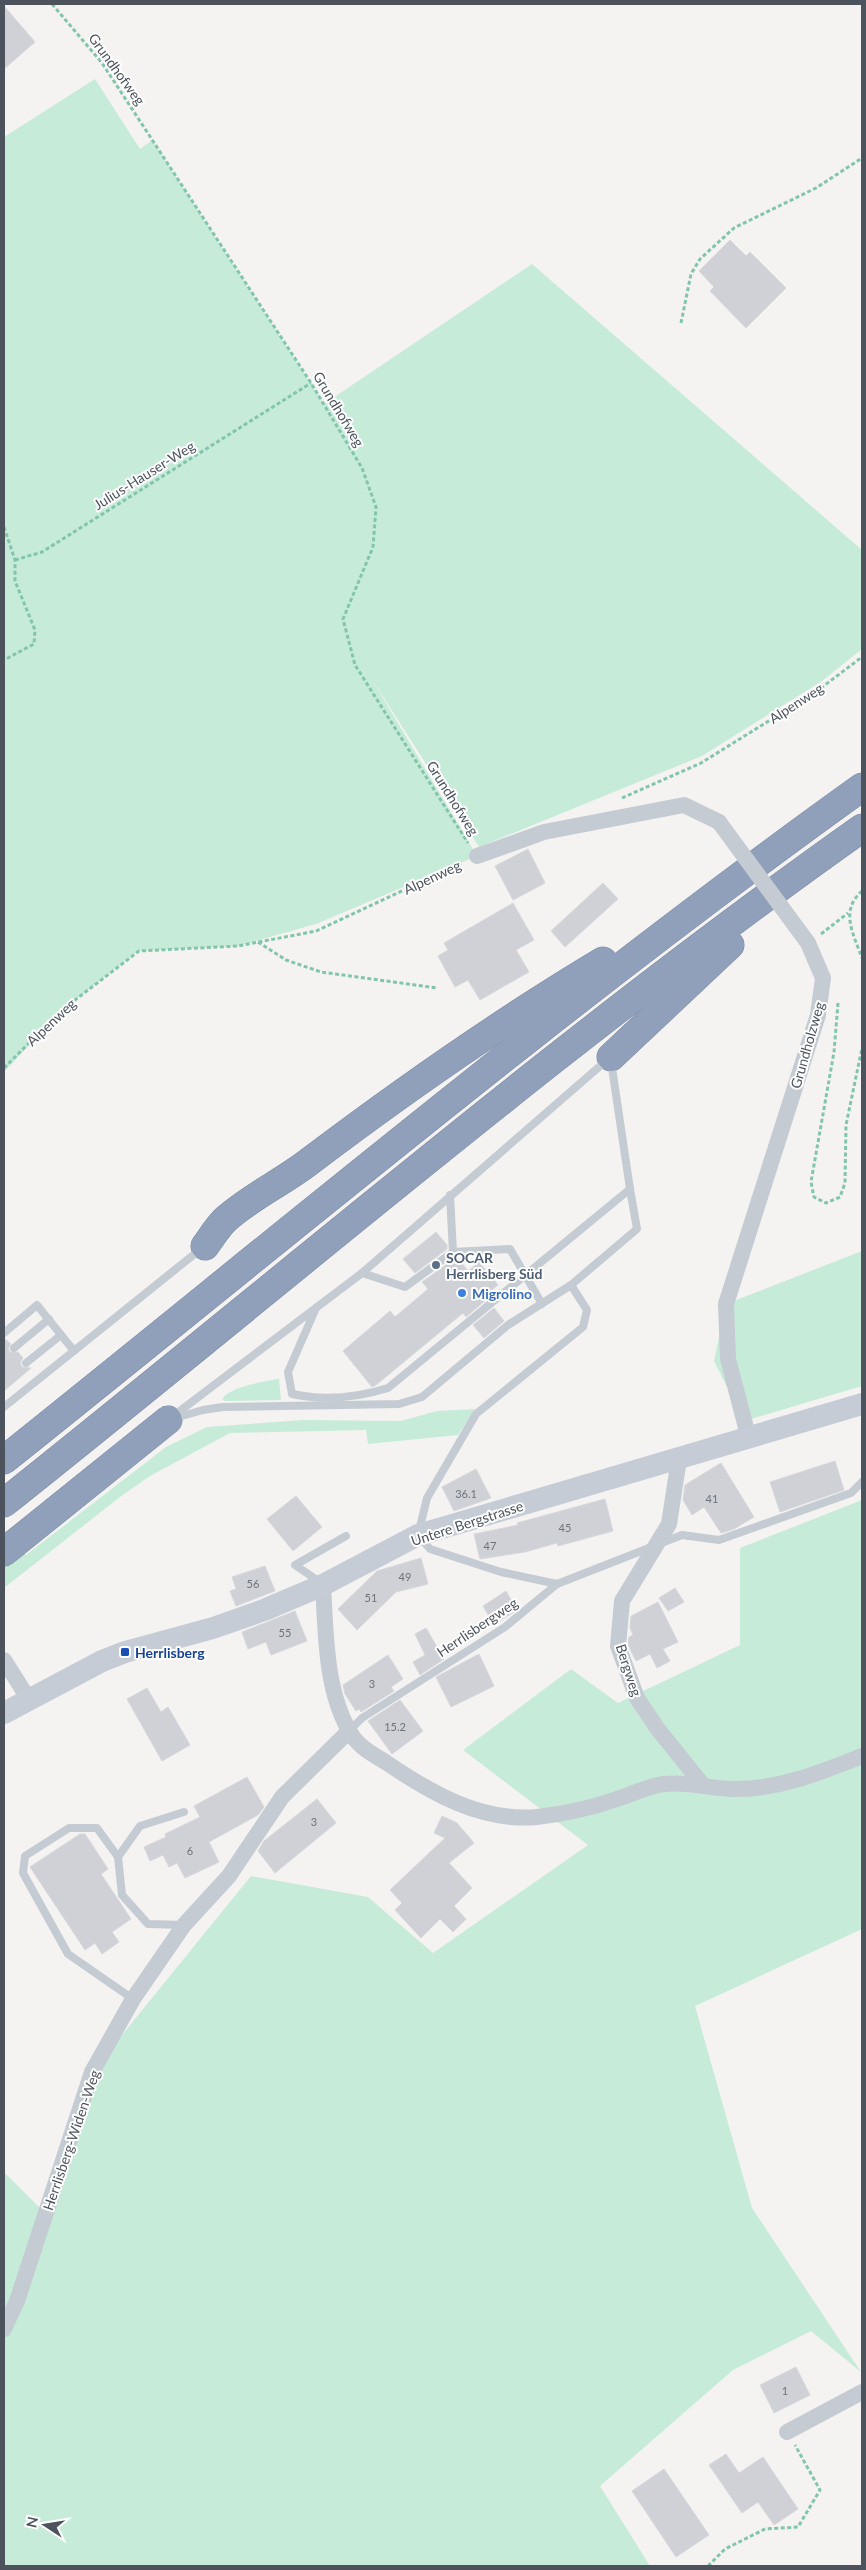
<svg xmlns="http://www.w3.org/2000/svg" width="866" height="2570" viewBox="0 0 866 2570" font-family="Lato,sans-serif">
  <rect width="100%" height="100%" fill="#f4f3f2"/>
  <g fill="#c7ebd9">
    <path d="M95,79L140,149L152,140L324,404L532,264L862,550V649L822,681L702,756L479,847L373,681L477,856L316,924L238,946L138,951L62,1010L4,1072V137Z"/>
    <path d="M862,1251V1386L744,1421L714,1361L726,1304Z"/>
    <path d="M279,1379L281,1400L225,1401L222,1399C229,1387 265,1381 279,1379Z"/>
    <path d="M475,1409L458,1435L368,1444L366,1430L230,1433L150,1476L120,1497L4,1588V1562L20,1549L26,1555L166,1447L207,1427L303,1420L401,1421L437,1411Z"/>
    <path d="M862,1500V1929L695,2006L752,2208L861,2372L811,2331L733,2370L600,2486L650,2566H4V2172L45,2213L92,2072L251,1876L368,1897L433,1953L588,1845L463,1750L571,1669L618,1703L740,1645V1548Z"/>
  </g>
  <g fill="#d0d1d6" stroke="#d7d8dc">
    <path d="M4,6L35,42L4,69Z"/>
    <path d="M730,240L746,256L750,252L786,288L746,328L710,291L714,287L699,271Z"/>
    <path d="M528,849L545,883L513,900L495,866Z"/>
    <path d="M603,883L618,899L565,947L551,931Z"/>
    <path d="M513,903L534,940L516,950L529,972L480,1000L468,980L455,987L438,956L448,950L444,943Z"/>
    <path d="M436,1232L447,1245V1249L415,1273L403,1259Z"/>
    <path d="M457,1257L468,1271L479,1262L498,1285L484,1296L486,1300L466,1317L463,1313L376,1385L372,1387L343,1351L390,1311L395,1317L428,1289L422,1282Z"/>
    <path d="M494,1308L504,1321L484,1338L473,1325Z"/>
    <path d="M4,1338L11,1344L8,1348L10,1352H18L23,1358L20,1363L22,1367L31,1368L4,1391Z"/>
    <path d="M835,1461L844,1490L780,1512L770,1482Z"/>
    <path d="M721,1463L754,1517L734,1529L721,1533L704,1507L692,1515L683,1500L685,1485Z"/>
    <path d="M476,1469L491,1498L454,1511L442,1487Z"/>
    <path d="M296,1496L322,1527L293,1551L267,1519Z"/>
    <path d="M605,1499L613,1531L558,1546L557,1543L525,1552L480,1559L474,1534L518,1525L517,1523Z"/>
    <path d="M421,1558L428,1584L396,1592L357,1630L338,1609L377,1571Z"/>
    <path d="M265,1566L275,1591L236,1606L230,1591L236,1589L232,1577Z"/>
    <path d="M675,1588L684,1602L668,1611L659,1598Z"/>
    <path d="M506,1591L517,1610L494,1625L483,1606Z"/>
    <path d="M658,1602L678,1642L663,1649L670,1661L657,1668L650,1654L636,1661L628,1645L629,1637L633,1635L630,1628L631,1616Z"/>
    <path d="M295,1611L307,1641L271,1655L266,1642L248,1649L242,1632Z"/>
    <path d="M426,1628L444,1659L420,1675L413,1662L425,1655L415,1634Z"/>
    <path d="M479,1654L494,1686L451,1707L436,1677Z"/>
    <path d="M388,1655L403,1679L391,1687L394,1691L361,1712L359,1709L356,1711L345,1694L343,1685Z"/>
    <path d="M147,1688L161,1712L168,1707L190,1745L162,1761L127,1699Z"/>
    <path d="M400,1700L423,1731L392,1754L368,1721Z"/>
    <path d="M247,1777L264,1807L258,1815L209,1842L219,1862L185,1878L177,1863L169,1867L163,1855L150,1861L144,1847L166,1837L165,1834L200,1817L194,1806Z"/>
    <path d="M317,1799L336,1823L275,1873L258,1851L264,1841Z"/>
    <path d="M442,1816L457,1823L474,1843L449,1863L472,1888L454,1906L466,1919L453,1932L440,1919L421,1938L395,1910L402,1903L390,1890L445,1838L434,1833Z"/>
    <path d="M80,1834H85L108,1869L101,1874L131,1919L112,1932L119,1942L102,1954L95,1943L85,1950L30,1867Z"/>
    <path d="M796,2367L810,2395L774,2413L760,2385Z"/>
    <path d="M726,2454L739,2473L763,2457L798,2509L774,2525L758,2502L742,2513L709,2465Z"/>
    <path d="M664,2469L709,2535L676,2557L632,2491Z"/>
  </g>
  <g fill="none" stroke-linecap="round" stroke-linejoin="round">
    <defs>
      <g id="highway">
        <path d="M611,1057L730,945"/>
        <path d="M205,1246C212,1237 218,1226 226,1219C252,1196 283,1182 310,1161C404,1090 501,1022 603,961"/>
        <path d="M4,1460C288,1233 566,999 862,787"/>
        <path d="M4,1503C288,1277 565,1038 862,828"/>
        <path d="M4,1552L168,1420"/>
      </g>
    </defs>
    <use href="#highway" stroke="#7c8ba6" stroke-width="29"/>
    <g stroke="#83c5ac" stroke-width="3" stroke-dasharray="4 2.5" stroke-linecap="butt">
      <path d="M52,4L102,63L311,383L362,468L376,507L373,547L343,619L355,665L468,843"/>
      <path d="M681,323L691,274L700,259L734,228L816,188L862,158"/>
      <path d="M4,527L15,560V581L35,630L34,644L4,660"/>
      <path d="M15,560L42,552L311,383"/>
      <path d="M622,798L701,763L817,691L862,657"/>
      <path d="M862,891C839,911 854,935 862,958"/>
      <path d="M821,934L848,913"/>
      <path d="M258,942L286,960L321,972L437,988"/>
      <path d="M838,1003L834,1052L811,1182L814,1197L826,1203L840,1197L845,1183L846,1125L862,1048"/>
      <path d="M4,1068L62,1010L139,951L238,946L316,931L462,863"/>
      <path d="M708,2566L725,2549L765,2529L798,2527L820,2490L795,2445"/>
    </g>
    <g stroke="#c5cbd2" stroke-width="8">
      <path d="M453,1252L510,1249L542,1304"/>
      <path d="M362,1273L405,1287L453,1252L450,1195"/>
      <path d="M316,1308L288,1372L292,1394C325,1401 356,1398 388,1388L630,1189L611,1061"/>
      <path d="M4,1333L37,1305L74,1351"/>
      <path d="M14,1348L49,1319"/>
      <path d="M26,1363L61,1335"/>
      <path d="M4,1407L202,1248"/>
      <path d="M172,1417L362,1273L607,1060"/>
      <path d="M175,1418L203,1410L223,1407L399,1404L422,1397L508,1325L571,1285L637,1229L630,1189"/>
      <path d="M320,1582L295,1565L346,1536"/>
      <path d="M557,1584L501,1572L430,1549L418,1535L427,1498L476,1414L583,1327L587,1310L571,1285"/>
      <path d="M349,1731L362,1718L505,1627L557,1584L682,1535L719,1540L851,1493L862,1482"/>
      <path d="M118,1857L97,1828H69L25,1856L23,1873L68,1954L133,1999"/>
      <path d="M184,1925L148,1924L122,1895L118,1857L140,1826L184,1812"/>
    </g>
    <g stroke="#c5cbd2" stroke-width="16">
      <path d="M477,856L544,832L684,805L719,822"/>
      <path d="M749,1439L728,1359L726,1304L818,1015L823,978L808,943"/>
      <path d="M679,1459L669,1524L622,1601L618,1646L637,1698L657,1728L702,1784"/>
      <path d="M323,1585C326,1633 325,1690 350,1732C358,1747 373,1754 387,1763C431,1793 481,1822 537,1817C564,1814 591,1808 617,1799C632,1794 649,1786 664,1784C691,1781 715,1790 739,1789C784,1788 821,1772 862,1756"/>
      <path d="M4,1660L28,1698"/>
      <path d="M4,2329L17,2301L92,2072L133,1999L184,1925L229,1876L282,1797L349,1731"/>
      <path d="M787,2432L862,2392"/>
    </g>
    <path stroke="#c6ccd6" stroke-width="22" d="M4,1713L102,1661L125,1652L213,1628L264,1610L323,1585L418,1535L862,1404"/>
    <use href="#highway" stroke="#90a0ba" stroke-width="28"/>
    <path stroke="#c5cbd2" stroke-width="16" d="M719,822L808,943"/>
  </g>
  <circle fill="#5c6f8a" stroke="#fff" stroke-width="2" cx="436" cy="1265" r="5"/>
  <circle fill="#3f7fe0" stroke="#fff" stroke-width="2" cx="462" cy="1293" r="5"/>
  <rect fill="#1a4fb4" stroke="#fff" stroke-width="2" x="120" y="1647" width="10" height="10" rx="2.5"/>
  <g text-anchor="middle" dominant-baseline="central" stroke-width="4" stroke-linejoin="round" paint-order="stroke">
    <g font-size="11" fill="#6d727b">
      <text x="466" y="1493">36.1</text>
      <text x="712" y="1498">41</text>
      <text x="565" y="1527">45</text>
      <text x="490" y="1545">47</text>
      <text x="405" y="1576">49</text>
      <text x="253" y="1583">56</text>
      <text x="371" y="1597">51</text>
      <text x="285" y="1632">55</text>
      <text x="372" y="1683">3</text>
      <text x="395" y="1726">15.2</text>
      <text x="314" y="1821">3</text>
      <text x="190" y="1850">6</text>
      <text x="785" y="2390">1</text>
    </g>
    <g font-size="14" fill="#4c535d" stroke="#fff">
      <text transform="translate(117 69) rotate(54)">Grundhofweg</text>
      <text transform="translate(339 409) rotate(59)">Grundhofweg</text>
      <text transform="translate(144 475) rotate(-32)">Julius-Hauser-Weg</text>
      <text transform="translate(796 703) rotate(-33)">Alpenweg</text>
      <text transform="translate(453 798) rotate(58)">Grundhofweg</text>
      <text transform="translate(432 877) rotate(-25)">Alpenweg</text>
      <text transform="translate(51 1022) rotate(-43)">Alpenweg</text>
      <text transform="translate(807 1045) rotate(-74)">Grundholzweg</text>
      <text transform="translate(467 1523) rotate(-18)">Untere Bergstrasse</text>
      <text transform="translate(477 1627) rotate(-34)">Herrlisbergweg</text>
      <text transform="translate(629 1670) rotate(72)">Bergweg</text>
      <text transform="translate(71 2140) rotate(-71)">Herrlisberg-Widen-Weg</text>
    </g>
    <g font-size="14" font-weight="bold" fill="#4e5e75" stroke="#fff" text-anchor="start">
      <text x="446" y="1257">SOCAR<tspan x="446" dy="16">Herrlisberg Süd</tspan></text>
    </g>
    <g font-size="14" font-weight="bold" fill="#366cbe" stroke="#fff" text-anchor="start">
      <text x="472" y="1293">Migrolino</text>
    </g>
    <g font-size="14" font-weight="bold" fill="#164399" stroke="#fff" text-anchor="start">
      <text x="135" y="1652">Herrlisberg</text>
    </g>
  </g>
  <rect width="866" height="2570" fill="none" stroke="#4c535d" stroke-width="10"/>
  <g transform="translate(45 2525) rotate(282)" stroke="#ffffff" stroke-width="4" paint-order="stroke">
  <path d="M0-4L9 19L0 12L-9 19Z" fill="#4c535d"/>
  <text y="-8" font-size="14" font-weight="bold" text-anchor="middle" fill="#4c535d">N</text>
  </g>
</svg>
